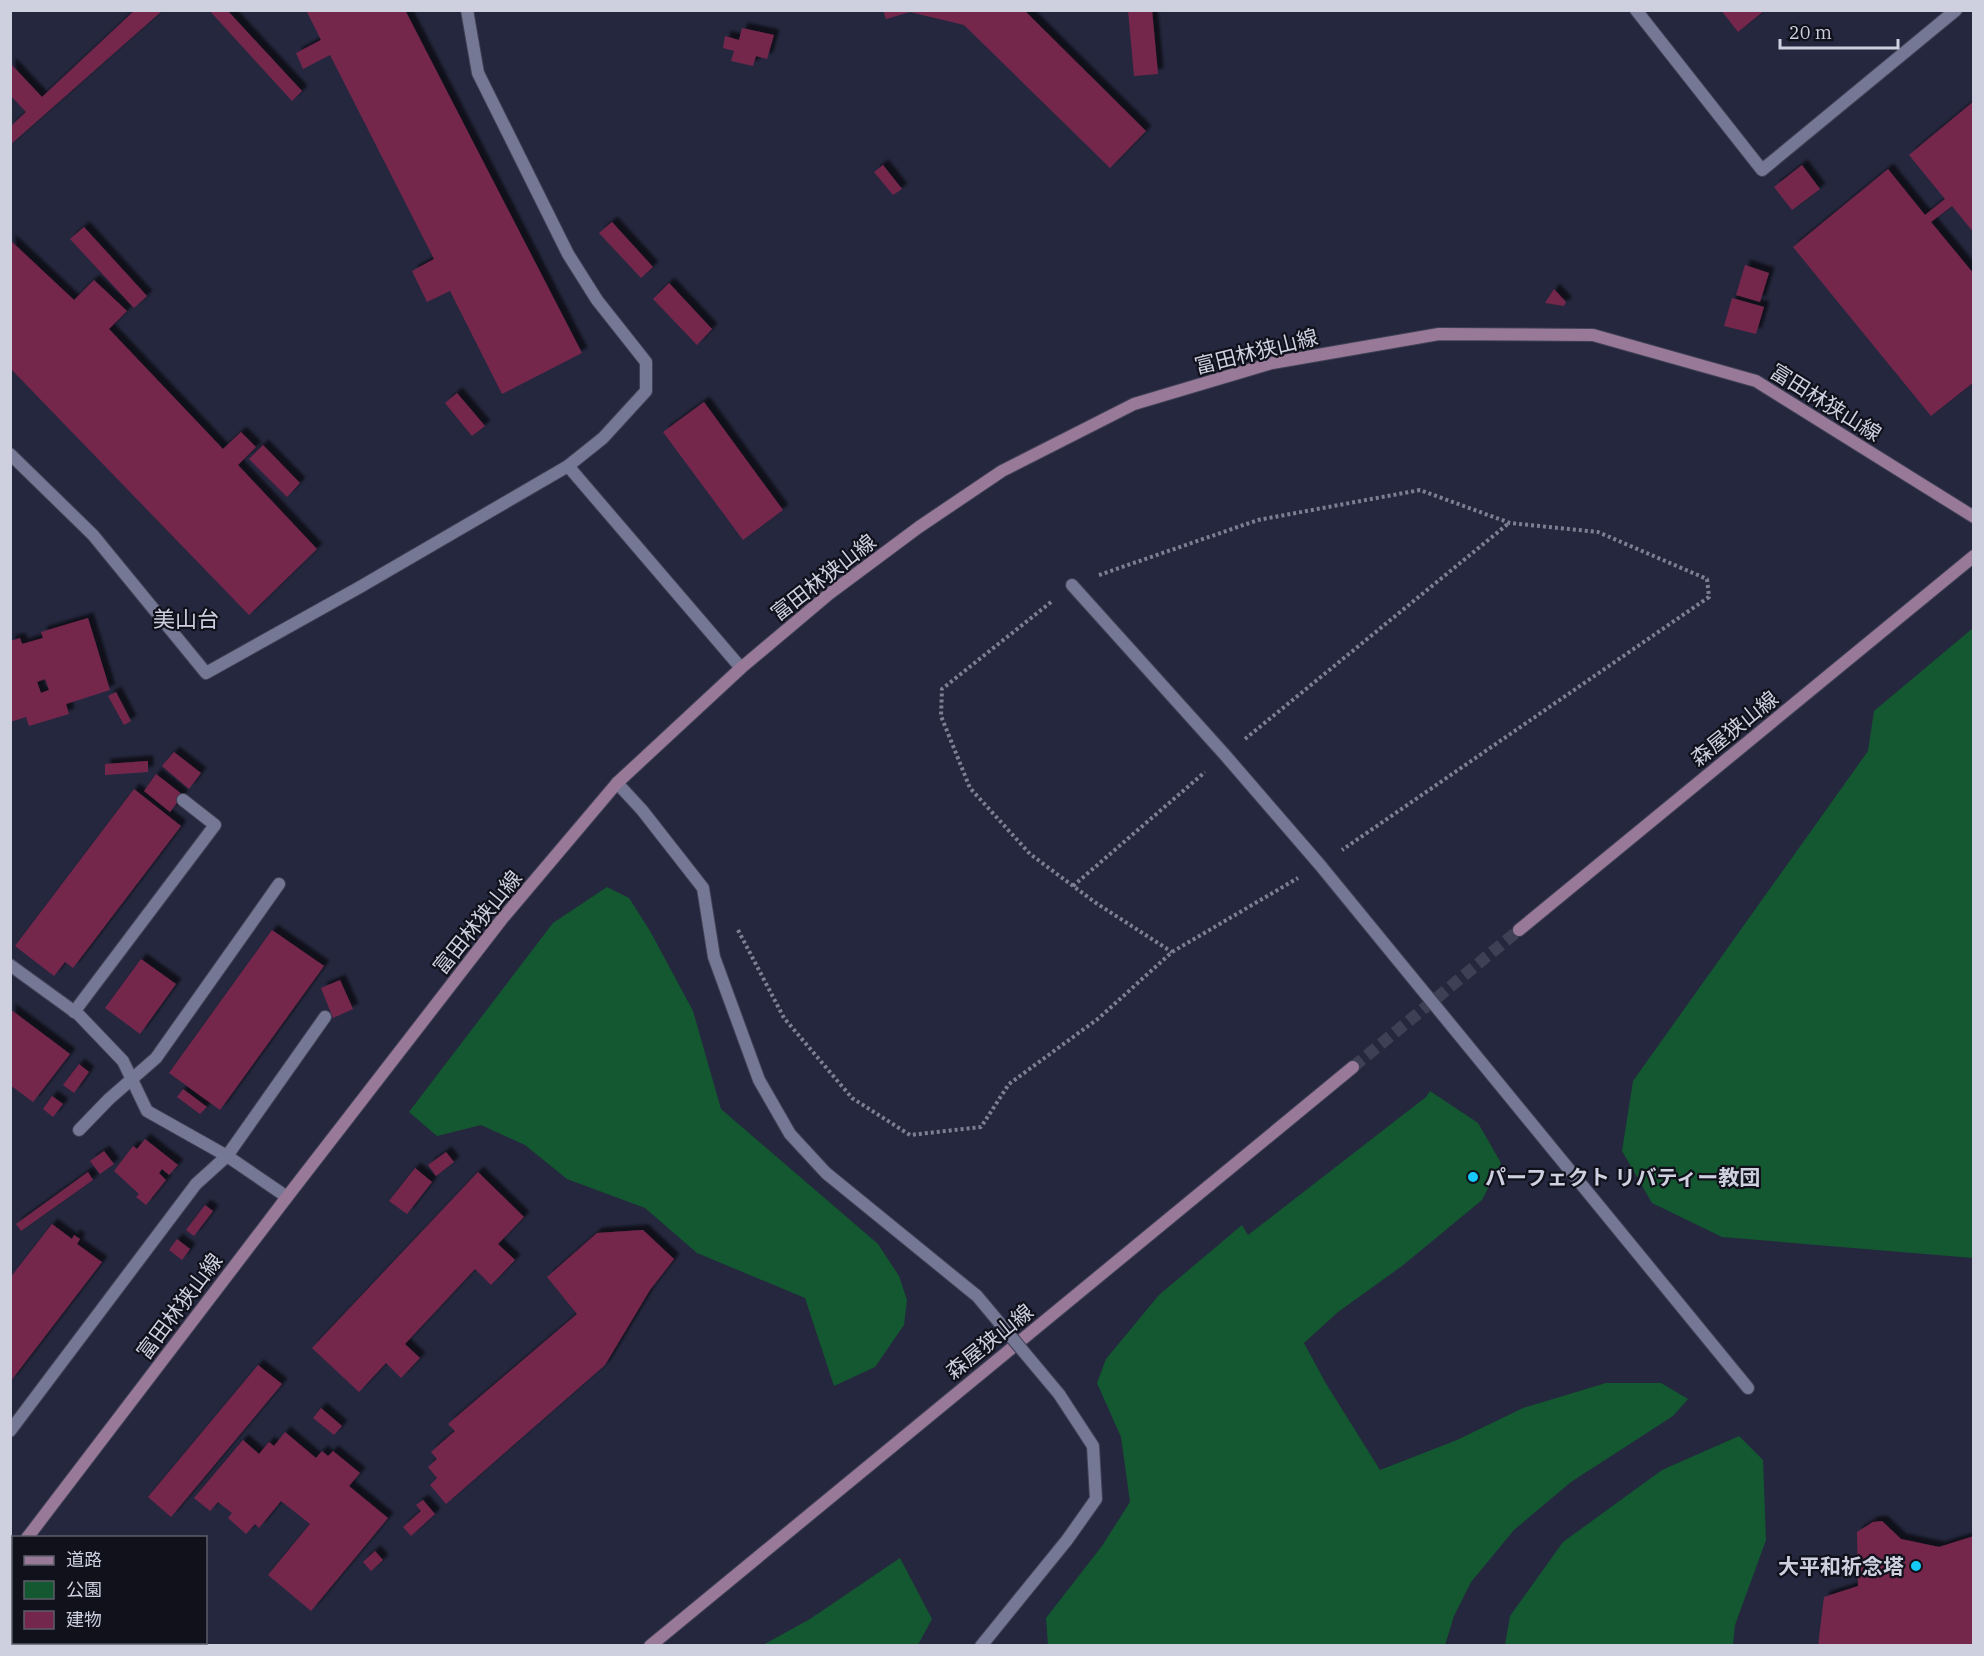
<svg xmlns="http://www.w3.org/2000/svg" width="1984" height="1656" viewBox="0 0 1984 1656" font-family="'IBM Plex Serif','Noto Sans JP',serif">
  <defs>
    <filter id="shadow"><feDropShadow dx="5.5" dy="-5.5" stdDeviation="1.5" flood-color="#0009"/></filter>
  </defs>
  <rect width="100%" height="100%" fill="#25273e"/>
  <g fill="#135830">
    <path d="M1973,628V1258L1722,1237L1652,1203L1622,1151L1633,1081L1868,751L1874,711Z"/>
    <path d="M607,887L629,898L650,931L693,1011L721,1109L878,1244L899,1276L907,1300L904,1325L875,1367L834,1386L805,1298L697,1253L645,1208L567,1179L525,1145L481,1125L437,1136L409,1112L553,923Z"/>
    <path d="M1430,1091L1478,1123L1501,1163L1482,1200L1402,1266L1338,1312L1304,1343L1325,1382L1380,1470L1457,1440L1523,1408L1606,1383H1661L1688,1399L1673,1416L1571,1482L1514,1530L1471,1582L1454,1616L1445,1645H1048L1046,1618L1102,1546L1130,1502L1121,1437L1097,1383L1106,1359L1159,1295L1242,1225L1248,1235L1426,1097Z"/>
    <path d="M1739,1436L1763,1460L1766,1540L1735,1625L1733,1645H1505L1510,1616L1563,1542L1662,1470Z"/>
    <path d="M900,1558L932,1619L918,1645H763L810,1619Z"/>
  </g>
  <g fill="#74274c" fill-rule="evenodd" filter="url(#shadow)">
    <path d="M135,10H163L10,145V127L26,112L10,95V63L42,97Z"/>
    <path d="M209,10H227L302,91L292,101Z"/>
    <path d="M306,10H405L582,353L502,394L450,291L427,302L412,271L434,259L330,55L303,69L296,53L321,40Z"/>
    <path d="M883,10H1024L1146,131L1110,168L964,25L910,12L886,19Z"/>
    <path d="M1128,10H1152L1158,74L1134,76Z"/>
    <path d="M1721,10H1765L1738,32Z"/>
    <path d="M742,28L774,35L767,59L756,56L753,66L731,61L734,51L723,48L725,36L739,40Z"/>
    <path d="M1974,101V233L1952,206L1931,222L1974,274V382L1931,416L1793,247L1888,169L1925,215L1945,199L1909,155Z"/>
    <path d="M883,165L902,189L893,195L874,172Z"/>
    <path d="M1802,165L1820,189L1792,210L1774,187Z"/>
    <path d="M612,222L653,267L641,278L599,233Z"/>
    <path d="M84,227L147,296L134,308L70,239Z"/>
    <path d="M10,240L74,300L94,280L127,311L109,329L223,449L241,432L256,447L238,465L317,549L249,615L10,368Z"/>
    <path d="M1745,265L1769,273L1760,302L1736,295Z"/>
    <path d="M669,283L712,329L697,345L653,299Z"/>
    <path d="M1554,289L1566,302L1564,306L1545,303Z"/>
    <path d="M1732,298L1764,307L1756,334L1724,326Z"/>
    <path d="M457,393L485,426L472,436L445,403Z"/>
    <path d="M704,402L783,510L743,540L663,432Z"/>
    <path d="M263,445L300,483L287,497L249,459Z"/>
    <path d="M88,618L110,690L66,704L69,714L29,726L26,717L10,722V641L20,638L22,644L43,638L41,632ZM45,679L49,690L41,693L37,682Z"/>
    <path d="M116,692L131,721L124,725L108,696Z"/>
    <path d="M174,752L201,773L189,789L162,766Z"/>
    <path d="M148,761V772L105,775V764Z"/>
    <path d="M156,774L183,795L170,812L144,791Z"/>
    <path d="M134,789L181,826L73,968L65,962L54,976L15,946Z"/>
    <path d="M272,930L324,966L220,1110L169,1073Z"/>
    <path d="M141,959L176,984L140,1034L105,1008Z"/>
    <path d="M340,980L353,1009L333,1018L321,988Z"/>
    <path d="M10,1009L70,1054L33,1102L10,1085Z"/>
    <path d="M79,1064L89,1072L74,1093L63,1085Z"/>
    <path d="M183,1089L207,1107L200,1114L177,1097Z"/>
    <path d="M52,1096L63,1104L53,1117L43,1109Z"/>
    <path d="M145,1139L178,1165L169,1175L162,1169L159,1173L166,1180L146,1205L136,1197L139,1194L114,1171L133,1146L137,1149Z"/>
    <path d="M104,1151L114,1164L100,1174L90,1161Z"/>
    <path d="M446,1152L454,1162L436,1176L428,1165Z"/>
    <path d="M415,1168L432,1182L407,1214L389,1201Z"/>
    <path d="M88,1172L93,1180L21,1231L16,1224Z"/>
    <path d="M478,1172L524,1217L498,1244L515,1260L491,1285L475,1269L405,1344L420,1358L401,1378L386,1363L359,1392L312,1348Z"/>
    <path d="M205,1205L213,1211L194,1236L186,1230Z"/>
    <path d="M52,1224L72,1239L74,1235L80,1239L77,1244L102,1262L10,1382V1278Z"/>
    <path d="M643,1230L674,1259L650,1290L605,1365L446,1504L430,1485L437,1478L428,1467L437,1459L431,1452L455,1431L448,1424L577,1314L547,1277L597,1233Z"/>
    <path d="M177,1239L190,1249L182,1260L169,1250Z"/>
    <path d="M258,1365L282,1384L171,1517L148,1497Z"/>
    <path d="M321,1408L342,1426L334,1435L313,1418Z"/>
    <path d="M285,1432L316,1458L322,1451L328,1456L333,1451L360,1473L349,1486L388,1518L311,1611L268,1575L310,1524L281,1501L259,1528L255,1524L246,1534L228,1518L232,1513L218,1502L210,1511L194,1498L243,1440L259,1454L269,1442L274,1446Z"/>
    <path d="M423,1500L435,1514L411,1536L403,1527L421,1511L416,1505Z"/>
    <path d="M1882,1521L1901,1539L1939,1547L1974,1536V1646H1818L1824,1597L1858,1586L1857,1532L1873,1522Z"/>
    <path d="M375,1551L383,1560L371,1571L363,1562Z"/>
  </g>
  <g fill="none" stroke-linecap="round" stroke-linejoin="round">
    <path stroke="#3e4056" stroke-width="12" stroke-dasharray="12 6" stroke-linecap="butt" d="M1353,1067L1519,930"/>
    <defs>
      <g id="lane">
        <path d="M10,454L93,535L206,673L360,587L568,466L603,438L646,391V362L597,300L568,254L478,73L467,10"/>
        <path d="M568,466L741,668"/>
        <path d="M1072,585L1225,755L1320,865L1748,1388"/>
        <path d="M617,783L642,810L703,888L714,957L759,1080L790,1134L826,1173L977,1296"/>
        <path d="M10,965L79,1015L123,1061L147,1111L227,1156L287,1197"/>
        <path d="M74,1012L215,825L183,800"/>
        <path d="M79,1130L109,1099L156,1058L279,884"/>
        <path d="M10,1431L196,1184L227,1156L325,1017"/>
        <path d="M981,1646L1067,1540L1096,1499L1093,1446L1059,1394"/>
      </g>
      <path id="street" d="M1636,10L1762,170L1956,10"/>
      <g id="secondary">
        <path d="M1519,930L1974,556"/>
        <path d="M27,1538L287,1197L502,919L617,783L741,668L829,594L919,527L1002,471L1134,404L1272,363L1439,334L1593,335L1756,381L1974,517"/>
        <path d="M10,1559L14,1555"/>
        <path d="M650,1646L1353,1067"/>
      </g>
    </defs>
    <use href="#lane" stroke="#404156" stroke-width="14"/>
    <use href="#street" stroke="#404156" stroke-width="14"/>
    <use href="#secondary" stroke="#404156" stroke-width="14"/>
    <g stroke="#7d7f93" stroke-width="4" stroke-dasharray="3 3" stroke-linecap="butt">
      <path d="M1099,575L1258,520L1420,490L1510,523L1598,532L1707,579L1709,597L1342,850"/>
      <path d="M1051,602L942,689L941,716L970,788L1030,854L1096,903L1172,952"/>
      <path d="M1245,739L1509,523"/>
      <path d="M1073,886L1205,772"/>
      <path d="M738,930L784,1018L852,1098L910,1135L981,1127L1009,1084L1099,1018L1172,952L1298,878"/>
    </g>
    <use href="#lane" stroke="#757894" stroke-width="12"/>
    <use href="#street" stroke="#757894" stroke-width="12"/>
    <use href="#secondary" stroke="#987997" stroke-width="12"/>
    <defs>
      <path id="lane-bridge" d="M977,1296L1059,1394"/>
    </defs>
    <use href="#lane-bridge" stroke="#404156" stroke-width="14" stroke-linecap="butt"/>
    <use href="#lane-bridge" stroke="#757894" stroke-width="12"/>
  </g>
  <g fill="#15cafb" stroke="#10111b" stroke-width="2">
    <circle cx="1473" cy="1177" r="6"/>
    <circle cx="1916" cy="1566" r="6"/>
  </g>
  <g text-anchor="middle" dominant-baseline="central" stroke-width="4.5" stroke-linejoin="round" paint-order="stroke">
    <g font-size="21" fill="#ced0e0" stroke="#10111b">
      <text transform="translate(1256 351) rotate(-14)">富田林狭山線</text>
      <text transform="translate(1826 402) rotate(32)">富田林狭山線</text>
      <text transform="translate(823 577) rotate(-38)">富田林狭山線</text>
      <text transform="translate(1734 728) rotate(-39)">森屋狭山線</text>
      <text transform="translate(477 922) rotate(-51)">富田林狭山線</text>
      <text transform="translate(179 1306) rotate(-53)">富田林狭山線</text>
      <text transform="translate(989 1341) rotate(-39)">森屋狭山線</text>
    </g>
    <g font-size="21" font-weight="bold" fill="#ced0e0" stroke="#10111b" text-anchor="start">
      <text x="1485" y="1177">パーフェクト リバティー教団</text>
      <text x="1904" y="1566" text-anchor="end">大平和祈念塔</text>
    </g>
    <g font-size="22" fill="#ced0e0" stroke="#10111b">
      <text x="186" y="618">美山台</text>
    </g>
  </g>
  <rect width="1984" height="1656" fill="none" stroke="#ced0e0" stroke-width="24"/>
  <rect x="12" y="1536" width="195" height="108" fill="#10111b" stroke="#5c5d6a" stroke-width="1.5"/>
  <rect x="24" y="1556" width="30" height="9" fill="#987997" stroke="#5c5d6a" stroke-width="1.5"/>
  <text x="66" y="1566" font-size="18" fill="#ced0e0">道路</text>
  <rect x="24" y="1581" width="30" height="18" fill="#135830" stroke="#5c5d6a" stroke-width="1.5"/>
  <text x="66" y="1596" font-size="18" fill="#ced0e0">公園</text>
  <rect x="24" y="1611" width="30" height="18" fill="#74274c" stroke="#5c5d6a" stroke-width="1.5"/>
  <text x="66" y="1626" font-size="18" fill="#ced0e0">建物</text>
  <path d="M1780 39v9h118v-9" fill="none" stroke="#ced0e0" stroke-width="3"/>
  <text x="1789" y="39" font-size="18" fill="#ced0e0" stroke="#10111b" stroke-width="4.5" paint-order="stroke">20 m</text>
</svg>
